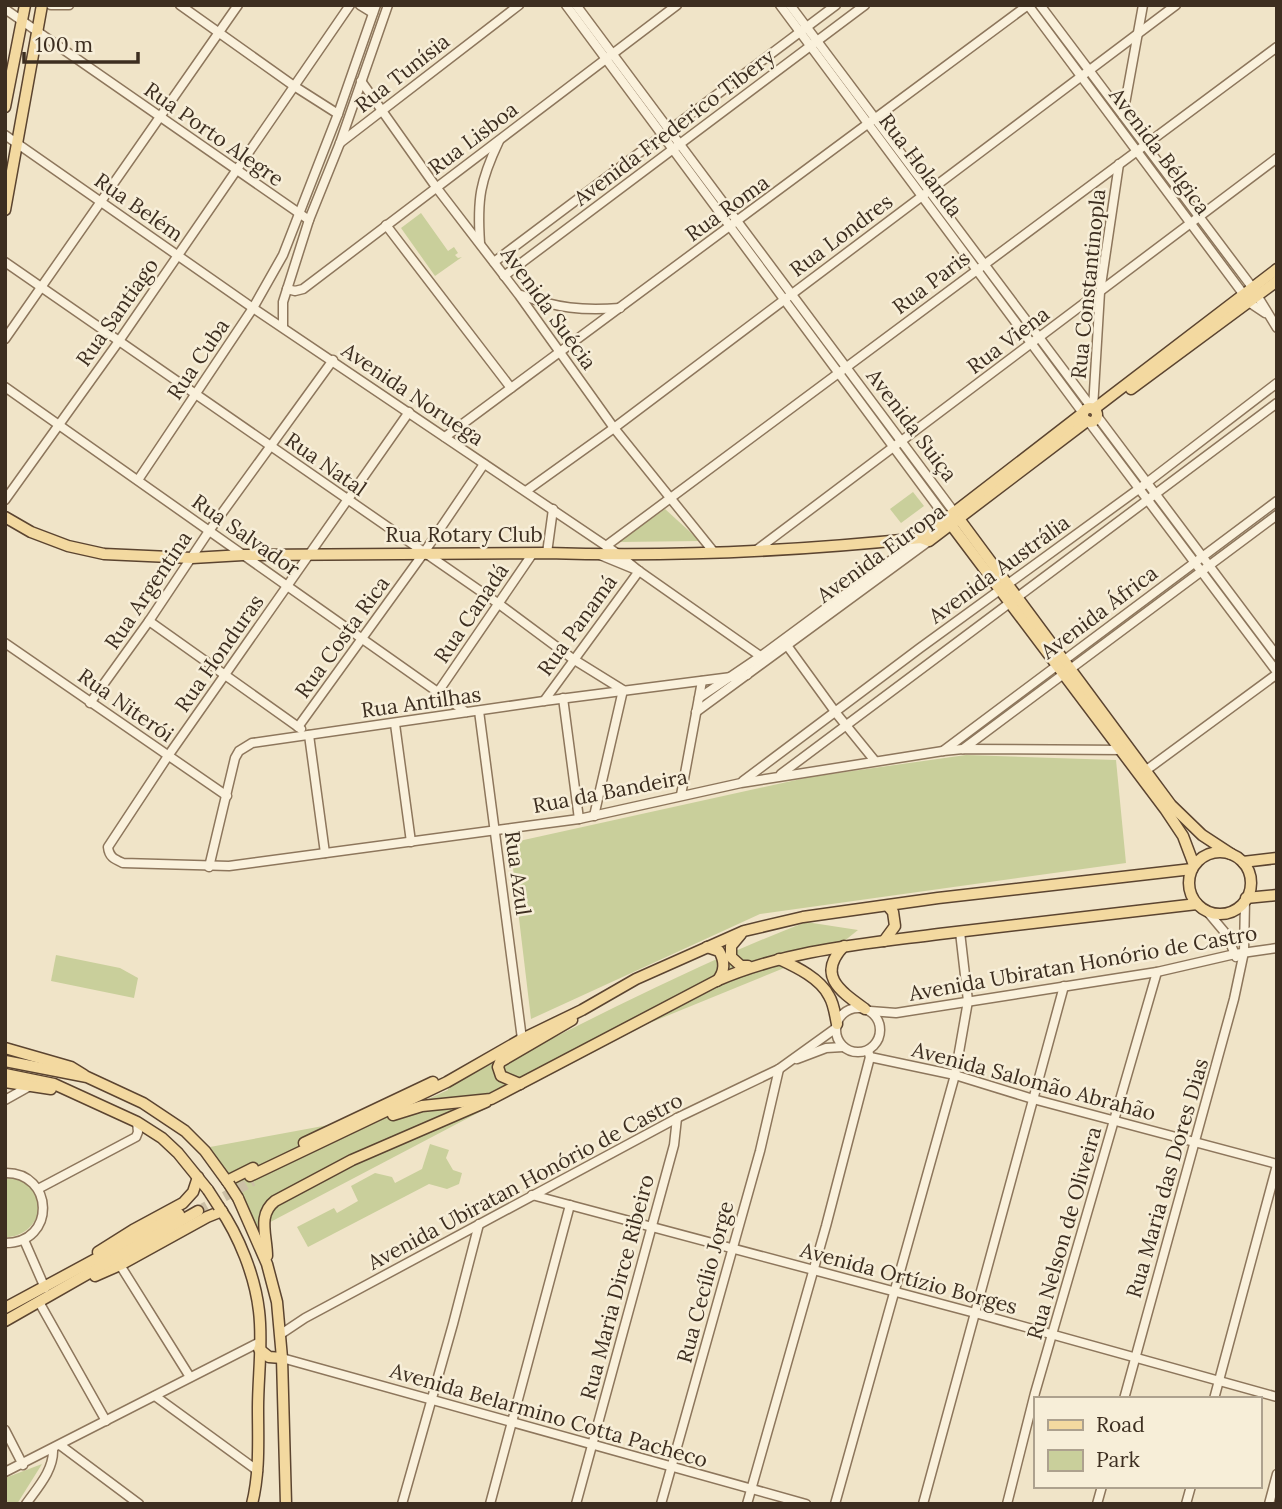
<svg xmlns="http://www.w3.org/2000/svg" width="1282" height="1509" viewBox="0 0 1282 1509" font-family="Lora,serif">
  <rect width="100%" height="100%" fill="#f0e4c8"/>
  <g fill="#c9cf9b">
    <path d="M421,213L448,251L454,247L458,253L455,255L458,258L462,257L435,276L401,228Z"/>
    <path d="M913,492L924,506L901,523L890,509Z"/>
    <path d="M665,509L700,541L619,542Z"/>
    <path d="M966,755L1116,760L1126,863L760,914L531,1019L510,843L810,777Z"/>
    <path d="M806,922L858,930L838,946L647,1024L257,1229L210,1147L399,1112L448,1090L447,1086L501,1059L503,1063C603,1013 702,962 806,922Z"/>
    <path d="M56,955L120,968L138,978L134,998L51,981Z"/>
    <path d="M430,1144L449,1150L446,1158L453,1170L462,1173L459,1184L447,1189L429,1184L308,1247L297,1227L334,1208L337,1213L358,1201L351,1186L375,1173L392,1177L395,1183L422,1169Z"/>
    <path d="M5,1177C10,1177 17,1177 22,1179C54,1193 38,1238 5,1237Z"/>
    <path d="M42,1464L17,1504H5V1478Z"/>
  </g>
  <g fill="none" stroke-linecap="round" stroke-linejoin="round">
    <path stroke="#ccc0a6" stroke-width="10" stroke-dasharray="10 5" stroke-linecap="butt" d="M198,1211L253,1181"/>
    <defs>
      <g id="minor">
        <path d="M51,5H69"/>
        <path d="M180,5L294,86L338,114"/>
        <path d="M360,5L373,13"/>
        <path d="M566,5L946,518"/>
        <path d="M576,5L954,512"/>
        <path d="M780,5L1083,413"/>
        <path d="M790,5L1092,408"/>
        <path d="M1028,5L1250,303L1265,313"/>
        <path d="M1040,5L1252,287L1277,328"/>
        <path d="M5,9L309,220"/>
        <path d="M361,81L436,187L519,295L614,428L713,551"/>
        <path d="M1123,115L1143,5"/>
        <path d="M5,135L253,308L618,554L639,571"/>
        <path d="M340,143L519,5"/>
        <path d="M386,225L511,388"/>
        <path d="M480,243C477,199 480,181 499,141"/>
        <path d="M5,262L499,604L573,659L623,690L594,816"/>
        <path d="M494,262L836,5"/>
        <path d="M504,276L865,5"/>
        <path d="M287,289L295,291L303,289L677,5"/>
        <path d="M521,295C557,308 582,311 620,308"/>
        <path d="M283,327V302L309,220L340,143L388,5"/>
        <path d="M5,339L238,5"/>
        <path d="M5,387L466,712"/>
        <path d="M1093,408L1100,292L1119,164"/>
        <path d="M409,412L168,756L108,847C109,857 114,859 123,863L229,866L579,819L741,783L943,751L963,749L1125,750"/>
        <path d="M1097,416L1277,656"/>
        <path d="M1089,422L1277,672"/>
        <path d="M445,437L1028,5"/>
        <path d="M138,480L253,308L283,255L338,114L376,5"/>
        <path d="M526,491L614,428L1176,5"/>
        <path d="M5,500L119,341L350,5"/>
        <path d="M606,546L1277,47"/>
        <path d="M758,549L1277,158"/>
        <path d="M547,553L553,509"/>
        <path d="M600,555L639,571L763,658"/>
        <path d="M149,621L301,729"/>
        <path d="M5,643L227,796"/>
        <path d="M786,644L836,713L875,761"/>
        <path d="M438,692L533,553"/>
        <path d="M563,698L579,819"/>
        <path d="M699,698L761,656L921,538"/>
        <path d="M544,701L639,571"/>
        <path d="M90,703L149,621L209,531L333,360"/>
        <path d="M479,711L522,1039"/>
        <path d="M696,712L929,541"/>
        <path d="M395,724L411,842"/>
        <path d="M298,727L423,554L484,464"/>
        <path d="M309,735L325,853"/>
        <path d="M963,749L1277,515"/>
        <path d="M943,751L1277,501"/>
        <path d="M781,774L1277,403"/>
        <path d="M1141,774L1277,674"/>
        <path d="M743,781L920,648L1140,488L1277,383"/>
        <path d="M681,795L702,681"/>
        <path d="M209,867L235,758L239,751L252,743L544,701L747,675"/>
        <path d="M1206,910L1227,935L1236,957"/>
        <circle cx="858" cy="1030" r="22"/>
        <path d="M870,1011L896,1013L1157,972L1235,954L1277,948"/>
        <path d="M868,1051L870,1057L955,1075L1033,1099L1277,1164"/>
        <path d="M797,1059L826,1048L843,1047"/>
        <path d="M5,1100L30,1086"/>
        <path d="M5,1173C54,1172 57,1243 5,1243"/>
        <path d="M38,1189L136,1137L138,1132L137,1122"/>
        <path d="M532,1195L975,1313L1277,1397"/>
        <path d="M24,1240L45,1288"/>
        <path d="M120,1265L190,1377"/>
        <path d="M39,1302L106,1421"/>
        <path d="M281,1334L305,1318L679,1117L779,1069L836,1028"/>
        <path d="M282,1358L806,1504"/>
        <path d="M155,1396L258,1471"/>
        <path d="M1124,1399L1234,999L1244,952L1245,900"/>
        <path d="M1214,1399L1277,1165"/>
        <path d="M5,1430L23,1465"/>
        <path d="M60,1445L139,1504"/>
        <path d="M5,1472L260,1342"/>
        <path d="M26,1504C38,1487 54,1470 53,1449"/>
        <path d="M402,1504L453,1324L479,1224"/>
        <path d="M490,1504L570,1205"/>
        <path d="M576,1504L674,1145L677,1118"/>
        <path d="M661,1504L760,1151L779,1069"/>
        <path d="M747,1504L826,1226L870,1057"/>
        <path d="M835,1504L955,1075L968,1001L960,932"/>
        <path d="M923,1504L1064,986"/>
        <path d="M1007,1504L1035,1393L1157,972"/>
        <path d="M1097,1504L1102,1486"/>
        <path d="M1186,1504L1191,1486"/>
        <path d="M1269,1504L1277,1474"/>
      </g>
      <g id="major">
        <path d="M5,107L25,5"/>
        <path d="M5,210L42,5"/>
        <path d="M1131,389L1277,281"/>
        <circle cx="1090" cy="415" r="7"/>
        <path d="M1094,409L1277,269"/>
        <path d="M954,512L1171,805L1202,835L1231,854"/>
        <path d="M5,517L31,532L68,546L104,554L192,558L243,555L547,553C671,557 798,551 921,538L929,541L1087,421"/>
        <path d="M946,518L1165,809L1183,836L1194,865"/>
        <path d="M921,538L1083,413"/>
        <circle cx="1220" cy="883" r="31"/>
        <path d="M1243,862L1277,858"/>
        <path d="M1246,898L1277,895"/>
        <path d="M741,934L731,946V957L741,966H748"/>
        <path d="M884,941L895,926L893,912L888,906"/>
        <path d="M844,946C816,975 840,991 865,1009"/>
        <path d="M707,947L719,951C725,961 725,972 717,981"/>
        <path d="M779,959C796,967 820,978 829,996C834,1004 835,1015 837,1024"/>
        <path d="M5,1048L71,1067L84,1075"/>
        <path d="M5,1061L87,1077L143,1103L185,1131L205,1151L229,1184"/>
        <path d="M5,1074L54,1084L137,1122L162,1138L178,1153L208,1190"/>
        <path d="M5,1082L51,1089"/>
        <path d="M520,1084L501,1076L498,1067L500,1062L572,1020"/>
        <path d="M393,1115L422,1106L491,1099L716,981C787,950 863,944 939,934C1025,924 1111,914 1197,904"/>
        <path d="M304,1143L433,1082"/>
        <path d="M250,1176L447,1082L522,1039L582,1010L636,979L744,931L803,917L938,898L1192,869"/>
        <path d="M227,1181L253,1168"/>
        <path d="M238,1198L267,1264L277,1302L282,1358L286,1504"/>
        <path d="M219,1207C239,1236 255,1276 259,1311C263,1343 258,1376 258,1408C258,1440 260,1472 252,1504"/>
        <path d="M98,1252L133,1230L183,1203L193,1192L198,1177"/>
        <path d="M267,1256C267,1236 257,1215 275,1201L352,1160L486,1102"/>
        <path d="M95,1276L120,1265L207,1217L222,1211"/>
        <path d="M5,1308L179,1214"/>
        <path d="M5,1321L198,1211"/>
        <path d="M259,1349L269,1357L282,1358"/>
      </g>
    </defs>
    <use href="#minor" stroke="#8d765c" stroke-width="11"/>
    <use href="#major" stroke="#5b4430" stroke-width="13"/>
    <use href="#minor" stroke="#faf1dc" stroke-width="8"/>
    <use href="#major" stroke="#f3d9a0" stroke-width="10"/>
    <defs>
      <g id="major-bridge">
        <path d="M229,1184L238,1198"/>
        <path d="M208,1190L219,1207"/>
      </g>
    </defs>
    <use href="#major-bridge" stroke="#5b4430" stroke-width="13" stroke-linecap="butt"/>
    <use href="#major-bridge" stroke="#f3d9a0" stroke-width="10"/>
  </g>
  <g text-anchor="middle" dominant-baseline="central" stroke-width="5" stroke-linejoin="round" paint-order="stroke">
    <g font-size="21" fill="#3d2e20" stroke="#f7eed8">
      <text transform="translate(402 73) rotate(-38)">Rua Tunísia</text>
      <text transform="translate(674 127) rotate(-37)">Avenida Frederico Tibery</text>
      <text transform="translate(214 134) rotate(35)">Rua Porto Alegre</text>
      <text transform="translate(473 138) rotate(-37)">Rua Lisboa</text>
      <text transform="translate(1160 151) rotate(53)">Avenida Bélgica</text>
      <text transform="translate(921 165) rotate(53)">Rua Holanda</text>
      <text transform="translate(139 207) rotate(35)">Rua Belém</text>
      <text transform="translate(727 208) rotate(-36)">Rua Roma</text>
      <text transform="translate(841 235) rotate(-37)">Rua Londres</text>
      <text transform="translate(931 282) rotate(-37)">Rua Paris</text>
      <text transform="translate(1088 284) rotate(-84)">Rua Constantinopla</text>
      <text transform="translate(549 308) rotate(54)">Avenida Suécia</text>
      <text transform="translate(117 312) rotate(-55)">Rua Santiago</text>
      <text transform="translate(1008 340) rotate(-37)">Rua Viena</text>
      <text transform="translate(198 359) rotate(-56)">Rua Cuba</text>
      <text transform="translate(413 394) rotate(34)">Avenida Noruega</text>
      <text transform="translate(912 425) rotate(53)">Avenida Suiça</text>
      <text transform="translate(326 464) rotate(35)">Rua Natal</text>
      <text x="464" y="534">Rua Rotary Club</text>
      <text transform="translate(246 535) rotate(35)">Rua Salvador</text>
      <text transform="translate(881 553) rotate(-36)">Avenida Europa</text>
      <text transform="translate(999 569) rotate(-36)">Avenida Austrália</text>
      <text transform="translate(148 590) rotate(-56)">Rua Argentina</text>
      <text transform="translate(1099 612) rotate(-37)">Avenida África</text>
      <text transform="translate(471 613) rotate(-56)">Rua Canadá</text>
      <text transform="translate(577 625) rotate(-54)">Rua Panamá</text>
      <text transform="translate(342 637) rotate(-54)">Rua Costa Rica</text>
      <text transform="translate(219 653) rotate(-55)">Rua Honduras</text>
      <text transform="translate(421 702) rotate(-8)">Rua Antilhas</text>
      <text transform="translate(126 705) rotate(35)">Rua Niterói</text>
      <text transform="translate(610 791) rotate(-11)">Rua da Bandeira</text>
      <text transform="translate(518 873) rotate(82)">Rua Azul</text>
      <text transform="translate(1083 963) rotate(-10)">Avenida Ubiratan Honório de Castro</text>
      <text transform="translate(1034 1081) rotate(15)">Avenida Salomão Abrahão</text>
      <text transform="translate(1167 1178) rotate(-74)">Rua Maria das Dores Dias</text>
      <text transform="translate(525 1181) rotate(-28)">Avenida Ubiratan Honório de Castro</text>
      <text transform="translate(1064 1233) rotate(-74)">Rua Nelson de Oliveira</text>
      <text transform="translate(909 1278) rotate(15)">Avenida Ortízio Borges</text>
      <text transform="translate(705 1282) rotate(-75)">Rua Cecílio Jorge</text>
      <text transform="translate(617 1287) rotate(-75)">Rua Maria Dirce Ribeiro</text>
      <text transform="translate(549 1415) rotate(16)">Avenida Belarmino Cotta Pacheco</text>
    </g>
  </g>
  <rect width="1282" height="1509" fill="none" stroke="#3d2e20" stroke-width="14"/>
  <rect x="1034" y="1397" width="228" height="91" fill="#f7eed8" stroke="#ada18e" stroke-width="2"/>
  <rect x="1048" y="1420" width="35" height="10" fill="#f3d9a0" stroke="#ada18e" stroke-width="2"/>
  <text x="1096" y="1432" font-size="21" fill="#3d2e20">Road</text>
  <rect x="1048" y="1450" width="35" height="21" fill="#c9cf9b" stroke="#ada18e" stroke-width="2"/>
  <text x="1096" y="1467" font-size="21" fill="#3d2e20">Park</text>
  <path d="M24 52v10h114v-10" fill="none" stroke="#3d2e20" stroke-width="3.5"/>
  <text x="35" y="52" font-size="21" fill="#3d2e20" stroke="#f7eed8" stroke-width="5" paint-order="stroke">100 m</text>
</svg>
